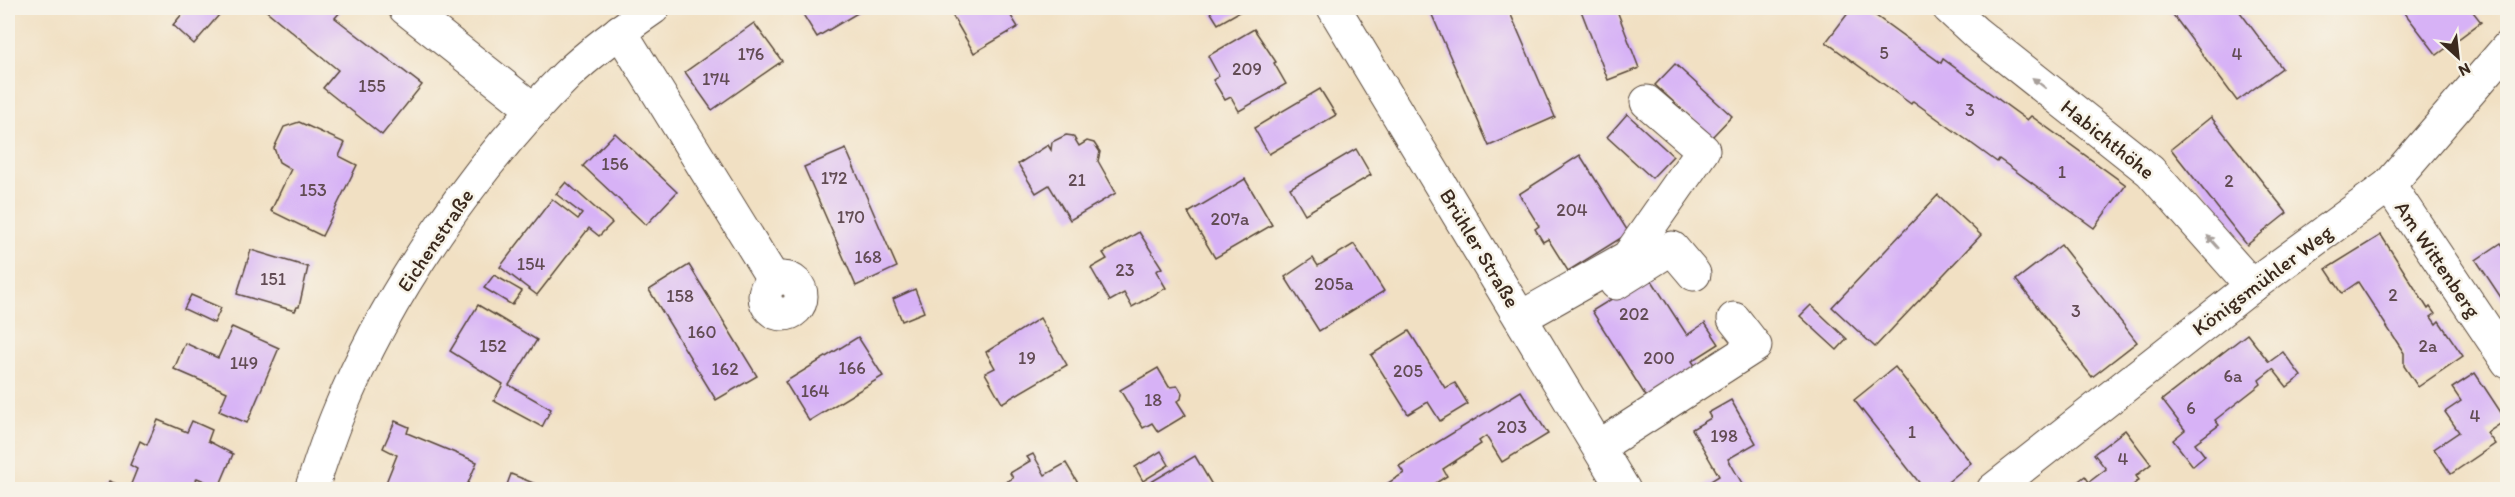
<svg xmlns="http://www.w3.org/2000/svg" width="2515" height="497" viewBox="0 0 2515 497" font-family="Itim,sans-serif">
  <rect width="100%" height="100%" fill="#f7f3e8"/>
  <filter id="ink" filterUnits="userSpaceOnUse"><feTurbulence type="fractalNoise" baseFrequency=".0167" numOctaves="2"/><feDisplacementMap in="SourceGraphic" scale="12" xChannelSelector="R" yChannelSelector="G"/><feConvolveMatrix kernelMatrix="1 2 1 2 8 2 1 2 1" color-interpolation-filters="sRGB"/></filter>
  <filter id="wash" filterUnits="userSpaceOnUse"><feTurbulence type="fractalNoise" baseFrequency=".008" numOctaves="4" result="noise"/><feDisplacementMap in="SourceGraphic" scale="24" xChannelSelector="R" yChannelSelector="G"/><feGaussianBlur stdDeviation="1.35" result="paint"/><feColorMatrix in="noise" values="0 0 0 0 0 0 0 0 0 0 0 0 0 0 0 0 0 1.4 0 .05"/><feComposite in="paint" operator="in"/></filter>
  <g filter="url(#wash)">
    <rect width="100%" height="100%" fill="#f1e0c3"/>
    <g id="blocks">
      <g fill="#d7b2f6">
        <path d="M187,8H225L194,44L173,25Z"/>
        <path d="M263,8H339L342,10L335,18L422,85L382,135L323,88L338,70Z"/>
        <path d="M799,8H866L817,37Z"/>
        <path d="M948,8H1006L1018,27L974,53Z"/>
        <path d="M1208,8H1246L1218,24Z"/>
        <path d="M1429,8H1508L1555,117L1489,146Z"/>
        <path d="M1580,8H1616L1639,68L1608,80Z"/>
        <path d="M1852,8H1865L1941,63L1943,59L2027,120L2031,116L2126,185L2094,228L1999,159L1997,162L1913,101L1911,104L1826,42Z"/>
        <path d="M2168,8H2237L2282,68L2237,101Z"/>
        <path d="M2401,8H2470L2481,22L2437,55Z"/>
        <path d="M754,23L782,61L712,110L685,72Z"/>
        <path d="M1254,29L1276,62L1274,63L1286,84L1239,111L1231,97L1225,100L1213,80L1219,76L1208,56Z"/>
        <path d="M1675,64L1732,116L1712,137L1655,85Z"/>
        <path d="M1320,89L1336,115L1269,154L1254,128Z"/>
        <path d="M1627,114L1673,156L1652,178L1607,137Z"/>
        <path d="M2211,117L2287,213L2247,245L2171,149Z"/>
        <path d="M299,122L345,143L339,156L357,165L322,236L271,211L291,169L279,162L274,148L284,127Z"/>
        <path d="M615,133L677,192L646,225L583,166Z"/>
        <path d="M1066,135L1073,136L1079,146L1087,141L1094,143L1100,152L1098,161L1116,193L1070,220L1049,185L1036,193L1018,164L1048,145L1051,150L1052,142Z"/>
        <path d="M846,149L897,267L856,286L804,167Z"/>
        <path d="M1356,149L1371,175L1305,214L1290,188Z"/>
        <path d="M1580,155L1629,233L1568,271L1548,239L1543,242L1535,229L1539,226L1519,194Z"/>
        <path d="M1245,179L1272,225L1215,258L1188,213Z"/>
        <path d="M566,182L612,223L599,236L589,228L537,295L500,267L552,199L578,219L582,214L556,194Z"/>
        <path d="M1938,195L1981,235L1875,347L1832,307Z"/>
        <path d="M1139,232L1162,268L1156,271L1166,288L1132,307L1124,293L1110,301L1091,268L1107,259L1103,253Z"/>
        <path d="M2381,235L2428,309L2430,307L2435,314L2431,317L2436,324L2439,321L2463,356L2418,387L2404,366V353L2358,282L2342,293L2326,269Z"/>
        <path d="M2501,243L2508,253V308L2476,260Z"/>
        <path d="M1354,244L1384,291L1319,331L1285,277L1313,258L1318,266Z"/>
        <path d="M2061,245L2137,342L2092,377L2016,280Z"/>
        <path d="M251,250L308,267L299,307H297L295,311L237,294Z"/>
        <path d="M689,265L757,376L716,400L649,290Z"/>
        <path d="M494,275L522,291L512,305L484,288Z"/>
        <path d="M1649,276L1687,335L1705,323L1719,344L1692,361L1696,367L1647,398L1592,311Z"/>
        <path d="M915,289L924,312L902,321L893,299Z"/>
        <path d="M191,295L221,308L214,323L184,309Z"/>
        <path d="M478,305L537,340L509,385L551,409L542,427L494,401L503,384L450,351Z"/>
        <path d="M1811,305L1847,339L1837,350L1800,316Z"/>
        <path d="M1040,318L1067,365L1002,403L985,373L995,368L986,352Z"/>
        <path d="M232,327L279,348L247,423L219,411L227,392L174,369L185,343L218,358Z"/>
        <path d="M1409,331L1445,388L1455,383L1468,404L1440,421L1428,402L1408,414L1371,355Z"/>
        <path d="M2247,334L2269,362L2283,352L2301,376L2287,387L2273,369L2259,380L2261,384L2215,420L2219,425L2195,443L2205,456L2193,466L2173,440L2185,430L2162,400Z"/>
        <path d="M858,337L883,376L809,421L785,382Z"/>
        <path d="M1895,367L1971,463L1938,490H1925L1854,400Z"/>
        <path d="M1158,368L1169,387L1178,386L1182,393L1181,399L1177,401L1186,415L1158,432L1152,423L1143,428L1120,390Z"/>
        <path d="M2475,373L2506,420L2487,433L2495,444L2451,474L2434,449L2459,432L2445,412L2461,401L2452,388Z"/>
        <path d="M1521,391L1548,434L1502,462L1486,436L1479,441L1481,444L1443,469L1447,476L1425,490H1377L1404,473L1399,466Z"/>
        <path d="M1731,400L1756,443L1728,459L1743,485L1735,490H1702L1701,487L1719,476L1692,429L1711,418L1708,413Z"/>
        <path d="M158,420L187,432L192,421L212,430L208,441L233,454L219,487L197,478L192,490H105L109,481L129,489L137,469L130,465L140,441L147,445Z"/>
        <path d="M395,421L409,427L407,433L477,462L465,490H383L397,455L383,448Z"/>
        <path d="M2125,430L2151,464L2136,476L2139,480L2127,490H2067L2085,476L2089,482L2106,469L2094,454Z"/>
        <path d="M1161,451L1169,465L1143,481L1135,467Z"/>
        <path d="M1033,454L1045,475L1066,463L1082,490H1001L999,486L1013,478L1010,473L1030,461L1027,457Z"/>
        <path d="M1195,456L1215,490H1149L1146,485Z"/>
        <path d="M511,474L548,489V490H505Z"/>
      </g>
    </g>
  </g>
  <g filter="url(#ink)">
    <use href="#blocks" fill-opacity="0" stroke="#564537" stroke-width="1.5"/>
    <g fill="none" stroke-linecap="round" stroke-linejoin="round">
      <defs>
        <g id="minor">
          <path d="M405,8L534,110"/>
          <path d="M1949,8L1976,33L2150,171L2252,286"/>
          <path d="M620,31L774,280"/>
          <path d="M2389,185L2508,362"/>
          <circle cx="783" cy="296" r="18"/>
          <path d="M1616,283L1672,248L1694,274"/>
          <path d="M1522,317L1628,257L1703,150L1647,102"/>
          <path d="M1600,446L1755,346L1734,319"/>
          <path d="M1993,490L2252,286L2389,185L2508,47"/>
        </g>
        <g id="major">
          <path d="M1334,8L1624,490"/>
          <path d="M311,490C320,464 328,438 339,412C387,293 476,165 567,75C593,50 624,28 653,8"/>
        </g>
      </defs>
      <use href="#minor" stroke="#564537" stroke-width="35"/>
      <use href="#major" stroke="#564537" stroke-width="35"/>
      <use href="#minor" stroke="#fff" stroke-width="33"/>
      <use href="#major" stroke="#fff" stroke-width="33"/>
    </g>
    <defs><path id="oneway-solid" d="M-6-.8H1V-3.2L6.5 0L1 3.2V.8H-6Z" transform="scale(1.5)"/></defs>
    <g fill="#a79f9a">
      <use href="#oneway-solid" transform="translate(2039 83) rotate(-142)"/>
      <use href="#oneway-solid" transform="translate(2213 242) rotate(-132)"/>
    </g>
  </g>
  <g text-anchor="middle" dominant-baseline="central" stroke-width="5" stroke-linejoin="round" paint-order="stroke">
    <g font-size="18" fill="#624c54">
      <text x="1884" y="53">5</text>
      <text x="751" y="54">176</text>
      <text x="2237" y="54">4</text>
      <text x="1247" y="69">209</text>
      <text x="716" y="79">174</text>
      <text x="372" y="86">155</text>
      <text x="1970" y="110">3</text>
      <text x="615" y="164">156</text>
      <text x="2062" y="172">1</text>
      <text x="834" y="178">172</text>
      <text x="1077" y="180">21</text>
      <text x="2229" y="181">2</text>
      <text x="313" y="190">153</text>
      <text x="1572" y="210">204</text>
      <text x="851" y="217">170</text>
      <text x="1230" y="219">207a</text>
      <text x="868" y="257">168</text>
      <text x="531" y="264">154</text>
      <text x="1125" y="270">23</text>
      <text x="273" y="279">151</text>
      <text x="1334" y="284">205a</text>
      <text x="2393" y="295">2</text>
      <text x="680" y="296">158</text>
      <text x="2076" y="311">3</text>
      <text x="1634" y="314">202</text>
      <text x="702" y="332">160</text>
      <text x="493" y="346">152</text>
      <text x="2428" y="346">2a</text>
      <text x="1027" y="358">19</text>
      <text x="1659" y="358">200</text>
      <text x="244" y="363">149</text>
      <text x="852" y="368">166</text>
      <text x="725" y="369">162</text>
      <text x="1408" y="371">205</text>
      <text x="2233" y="376">6a</text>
      <text x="815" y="391">164</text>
      <text x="1153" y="400">18</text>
      <text x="2191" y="408">6</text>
      <text x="2475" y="416">4</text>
      <text x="1512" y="427">203</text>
      <text x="1912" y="432">1</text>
      <text x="1724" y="436">198</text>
      <text x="2123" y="459">4</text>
    </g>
    <g font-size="21" fill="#3b2a1e" stroke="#f7f3e8">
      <text transform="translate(2108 139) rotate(39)">Habichthöhe</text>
      <text transform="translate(435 240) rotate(-56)">Eichenstraße</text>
      <text transform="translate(1480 248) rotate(59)">Brühler Straße</text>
      <text transform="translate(2438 259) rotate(56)">Am Wittenberg</text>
      <text transform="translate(2262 280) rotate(-37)">Königsmühler Weg</text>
    </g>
  </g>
  <rect width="2515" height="497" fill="none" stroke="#f7f3e8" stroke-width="30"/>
  <g transform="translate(2458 57) rotate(153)" stroke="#f7f3e8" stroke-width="4.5" paint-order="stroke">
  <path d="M0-4.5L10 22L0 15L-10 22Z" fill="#3b2a1e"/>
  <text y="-9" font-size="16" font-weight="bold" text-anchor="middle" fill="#3b2a1e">N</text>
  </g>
</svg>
